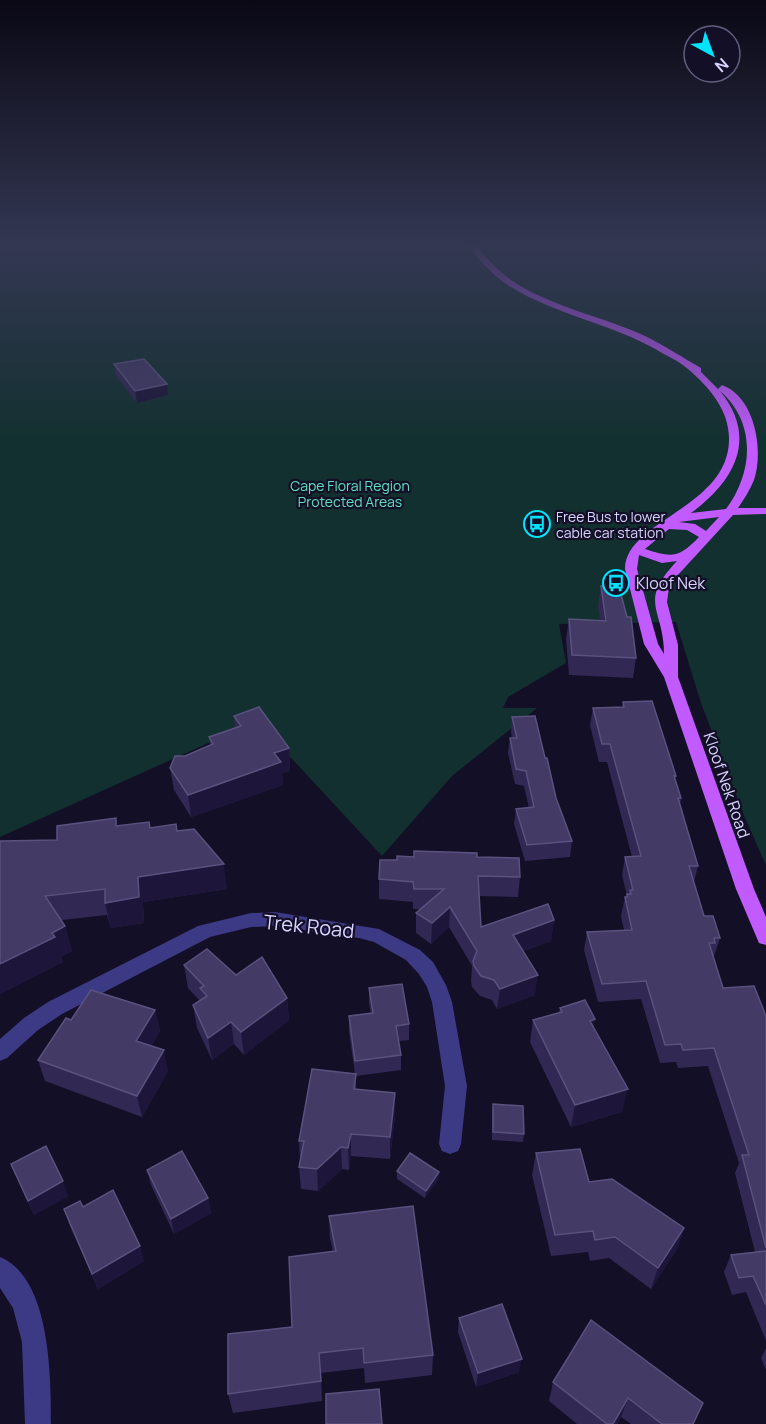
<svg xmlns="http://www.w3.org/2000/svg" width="766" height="1424" viewBox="0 0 766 1424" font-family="Manrope,sans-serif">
  <rect width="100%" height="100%" fill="#130f26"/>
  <path fill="#12302f" d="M0,246H766V865L745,818L701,703L676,622L559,624L566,663L508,697L503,708H537L452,776L382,856L257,721L0,837Z"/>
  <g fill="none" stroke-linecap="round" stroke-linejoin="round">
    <g fill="#3d3a85" fill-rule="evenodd">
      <path d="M275,912L379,929L420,950L433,962L446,985L452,1002L467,1086L461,1144L458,1151L450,1154L442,1151L439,1144L445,1086L432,1002L427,987L419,974L406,960L374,942L359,938L275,926L251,927L210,937L62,1014L38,1030L7,1058L0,1061V1039L24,1018L48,1002L198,926L251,913Z"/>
      <path d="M0,1257C51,1278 51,1378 51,1424H25L22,1342L13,1308L0,1288Z"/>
    </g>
    <path fill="#c25bff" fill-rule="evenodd" d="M469,246H476C488,260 501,274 517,284C556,308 604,317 645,336C664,345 683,358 701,368V372L718,389L722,385C755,397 764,450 754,480C750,490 744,499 738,508H766V514L733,515L677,576L669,587L667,602L678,645V677L754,889L766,917V945L759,943L736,889L664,677L644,644L625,569C625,521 727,508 729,441C730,411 710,388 688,369C679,361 667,356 657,350C612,324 554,314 511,287C494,277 481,262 469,246ZM720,391C757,423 753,473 726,509L691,513C734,482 759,438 720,391ZM719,517L706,531L695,524L679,522ZM669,529L687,530L699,537C679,558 672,558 645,549ZM639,555L662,563L677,561C637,603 664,608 664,654L658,644L637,569Z"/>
  </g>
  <g fill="#312854">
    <path d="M114,364L167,384L168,395L137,403L116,376Z"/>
    <path d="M601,586L636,658L633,678L569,675L566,639L569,619L600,621L598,606Z"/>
    <path d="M623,702L676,776L675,780L681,798L680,805L698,866L694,882L704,916L720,938L714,956H713L723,988L766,1016V1341L746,1292L732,1295L724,1272L731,1255L755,1252L735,1173L739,1163L708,1066L678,1068L676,1062L660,1063L641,999L598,1002L584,950L587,932L624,930L621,916L625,897H626L627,896L622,875L625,857H632L607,762H599L590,725L593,708L622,707Z"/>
    <path d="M234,716L289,748L290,771L282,773L283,785L191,817L174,790L170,768L185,756L210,746L209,737L235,728Z"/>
    <path d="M512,717L545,758L556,798L572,841L570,857L525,861L514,824L516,809L529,808L524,786L515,784L508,753L510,738H512L511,732Z"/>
    <path d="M116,818L117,826L150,828L176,824L177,831L227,889L143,902L144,923L111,928L107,915L62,920L65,926L72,951L61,957L63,962L0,994L57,840Z"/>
    <path d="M477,857L520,877L518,897L479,896L481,927L554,920L551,941L523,951L535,995L497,1009L492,1000L480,996L472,987L471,981L472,966L449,927L431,944L416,933V913L421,909H413V902L379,899V879L397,860Z"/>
    <path d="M184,965L236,975L287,998L289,1020L244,1055L234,1044L212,1060L197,1028L193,1005L200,1001L188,988Z"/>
    <path d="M369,988L409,1024V1040L399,1041L401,1055V1070L356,1076V1089L395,1115L390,1159L351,1156L349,1170L342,1169L318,1191L301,1189L299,1167L300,1160L299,1141L355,1074L349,1032V1016L371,1014L369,1003Z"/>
    <path d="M560,1008L595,1019L593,1027L622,1112L571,1127L530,1042L533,1020L559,1012Z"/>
    <path d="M155,1010L160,1031L151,1046L168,1071L142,1117L45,1081L38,1060L71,1020Z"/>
    <path d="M493,1104L524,1134L523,1142L492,1140V1112Z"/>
    <path d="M536,1153L589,1182L684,1228L677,1249L651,1289L609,1258L590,1261L588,1252L551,1256L532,1175Z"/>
    <path d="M11,1164L68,1196L34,1215Z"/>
    <path d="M147,1170L208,1198L211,1213L174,1234L151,1185Z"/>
    <path d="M397,1171L439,1172L438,1180L425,1198L397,1179Z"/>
    <path d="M83,1207L144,1261L98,1289L69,1224L64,1209Z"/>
    <path d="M329,1216L433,1355L432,1375L365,1383L364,1368L321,1373L322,1401L233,1413L228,1394L292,1327L333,1252L330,1238Z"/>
    <path d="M459,1318L519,1372L476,1387L458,1332Z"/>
    <path d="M591,1320L693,1424H631L621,1417L617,1424H577L549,1401L553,1382Z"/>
    <path d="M766,1348V1370L761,1358Z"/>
  </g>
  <g fill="#1d163a">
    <path d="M167,384L168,395L137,403L135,391Z"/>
    <path d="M289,748L290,771L282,773L283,785L191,817L188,795L274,753Z"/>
    <path d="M224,864L227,889L143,902L144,923L111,928L105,903L138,877Z"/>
    <path d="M450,907L449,927L431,944L432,923Z"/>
    <path d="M554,920L551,941L510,955L513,935Z"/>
    <path d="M65,926L72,951L61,957L63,962L0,994V964L52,933Z"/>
    <path d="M538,975L535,995L497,1009L500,989Z"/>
    <path d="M287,998L289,1020L244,1055L241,1032Z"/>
    <path d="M155,1010L160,1031L141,1062L136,1041Z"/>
    <path d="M595,1019L590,1042V1021Z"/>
    <path d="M231,1022L234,1044L212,1060L208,1038Z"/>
    <path d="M164,1050L168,1071L142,1117L137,1096Z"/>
    <path d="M628,1089L622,1112L571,1127L575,1105Z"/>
    <path d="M395,1093V1115L390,1159V1137Z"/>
    <path d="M351,1134V1156L349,1170L348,1148Z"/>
    <path d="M341,1147L342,1169L318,1191L317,1169Z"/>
    <path d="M439,1172L438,1180L425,1198L426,1191Z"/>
    <path d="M63,1181L68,1196L34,1215L28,1201Z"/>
    <path d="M208,1198L211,1213L174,1234L171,1219Z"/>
    <path d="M684,1228L677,1249L651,1289L658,1268Z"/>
    <path d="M140,1246L144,1261L98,1289L92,1274Z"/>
    <path d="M319,1353L321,1373L322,1401L321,1381Z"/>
    <path d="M522,1359L519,1372L476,1387L478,1373Z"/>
    <path d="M628,1398L621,1417L617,1424H613Z"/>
  </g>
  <g fill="#433a66" stroke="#5a527e" stroke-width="1.5">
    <path d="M144,359L167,384L135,391L114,364Z"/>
    <path d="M601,586L619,587L627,617H631L636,658L572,655L569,619L606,621Z"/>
    <path d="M652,701L676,776H674L681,798H678L698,866H689L704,916H713L720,938H714L715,943H709L723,988L754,986L766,1016V1248L742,1155H749L714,1048L683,1050L681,1044L665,1045L646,981L602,984L587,932L632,930L625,897H627V894H631L630,890H633L625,857L641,856L610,744H602L593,708L624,707L623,702Z"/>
    <path d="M259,707L289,748L274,753L281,762L188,795L170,768L175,756H185L213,744L209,737L241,726L234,716Z"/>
    <path d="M535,716L545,758H547L556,798L572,841L527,845L516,809L534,807L526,771L516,769L510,738H517L512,717Z"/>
    <path d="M116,818V826L149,822L150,828L176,824L177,831L194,829L224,864L138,877L139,897L105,903V889L45,896L65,926L52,933L55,937L0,964V841L57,840V826Z"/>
    <path d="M414,851L477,853V857L519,858L520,877L478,876L481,927L548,904L554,920L513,935L538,975L500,989L494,980L481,976L474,966L473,961L477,951L450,907L432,923L416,913L444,889H414L413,882L379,879L380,860H397V856L414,857Z"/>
    <path d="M207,949L236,975L262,957L287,998L241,1032L231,1022L208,1038L193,1005L207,996L200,988L204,986L184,965Z"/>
    <path d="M402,984L409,1024L396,1026L401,1055L355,1061L349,1016L373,1013L369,988Z"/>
    <path d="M91,990L155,1010L136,1041L164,1050L137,1096L38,1060L66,1018L71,1020Z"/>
    <path d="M585,1000L595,1019L590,1021L628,1089L575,1105L533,1020L562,1012L560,1008Z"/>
    <path d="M312,1069L356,1074L354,1089L395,1093L390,1137L351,1134L348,1148L341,1147L317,1169L299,1167L304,1141H299Z"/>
    <path d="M493,1104L523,1106L524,1134L493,1132Z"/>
    <path d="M46,1146L63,1181L28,1201L11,1164Z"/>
    <path d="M580,1149L589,1182L612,1179L684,1228L658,1268L615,1237L595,1240L593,1231L555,1235L536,1153Z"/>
    <path d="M182,1151L208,1198L171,1219L147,1170Z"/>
    <path d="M410,1153L439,1172L426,1191L397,1171Z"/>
    <path d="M113,1190L140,1246L92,1274L64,1209L80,1201L83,1207Z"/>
    <path d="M413,1206L433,1355L364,1363L363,1348L319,1353L321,1381L228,1394V1334L292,1327L289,1257L336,1251L329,1216Z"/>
    <path d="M766,1251V1305L753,1276L739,1278L731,1255Z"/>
    <path d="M502,1304L522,1359L478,1373L459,1318Z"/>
    <path d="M591,1320L703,1403L693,1424H662L628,1398L613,1424H607L553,1382Z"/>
    <path d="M379,1389L382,1424H326V1394Z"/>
  </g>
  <linearGradient id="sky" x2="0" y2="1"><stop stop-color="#0a0815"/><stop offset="0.55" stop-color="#333752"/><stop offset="1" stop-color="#333752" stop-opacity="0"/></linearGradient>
  <rect width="766" height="446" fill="url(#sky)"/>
  <defs>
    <symbol id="bus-ring" viewBox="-11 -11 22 22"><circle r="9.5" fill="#130f26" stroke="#00e5ff" stroke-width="1.5"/><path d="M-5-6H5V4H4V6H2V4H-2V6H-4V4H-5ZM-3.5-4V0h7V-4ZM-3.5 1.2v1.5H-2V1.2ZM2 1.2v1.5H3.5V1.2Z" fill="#00e5ff"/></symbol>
  </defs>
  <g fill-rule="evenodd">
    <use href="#bus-ring" x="522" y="509" width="30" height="30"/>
    <use href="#bus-ring" x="601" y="568" width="30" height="30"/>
  </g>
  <g text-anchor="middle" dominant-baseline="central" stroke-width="4.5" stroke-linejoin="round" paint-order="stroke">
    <g font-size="14" fill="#5fe0c0" stroke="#130f26">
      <text x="350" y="485">Cape Floral Region<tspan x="350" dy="16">Protected Areas</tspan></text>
    </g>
    <g font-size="14" fill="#d9d4ff" stroke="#130f26" text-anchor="start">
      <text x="556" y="516">Free Bus to lower<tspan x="556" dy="16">cable car station</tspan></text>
    </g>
    <g font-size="16" fill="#d9d4ff" stroke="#130f26" text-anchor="start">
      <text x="636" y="583">Kloof Nek</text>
    </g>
    <g font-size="16" fill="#d9d4ff" stroke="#130f26">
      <text transform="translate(727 785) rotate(71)">Kloof Nek Road</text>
    </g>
    <g font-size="20" fill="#d9d4ff" stroke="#130f26">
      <text transform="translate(309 926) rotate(6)">Trek Road</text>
    </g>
  </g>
  <g transform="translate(712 54) rotate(139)"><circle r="28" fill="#130f26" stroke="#625e7d" stroke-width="1.5"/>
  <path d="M0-4.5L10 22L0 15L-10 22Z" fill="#00e5ff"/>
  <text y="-9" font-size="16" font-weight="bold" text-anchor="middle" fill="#d9d4ff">N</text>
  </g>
</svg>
